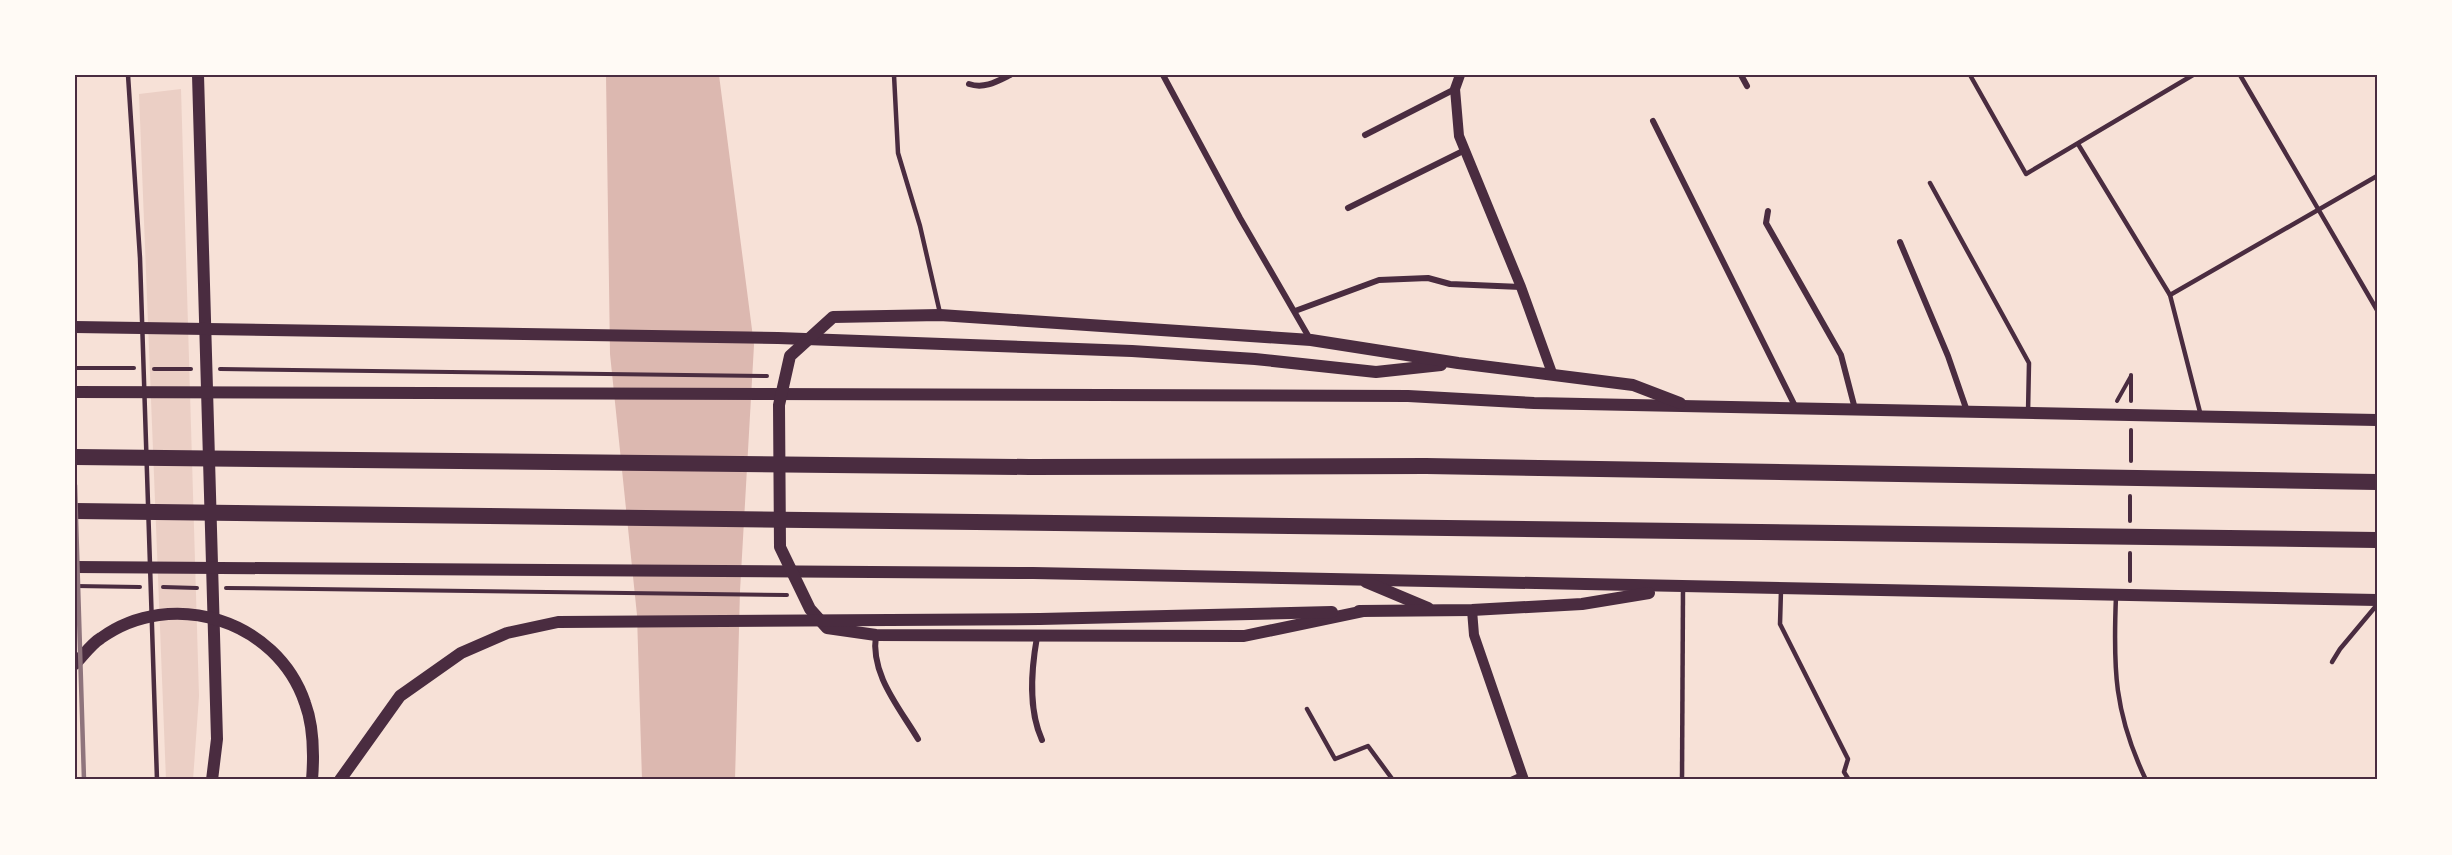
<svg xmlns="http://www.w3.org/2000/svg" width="2452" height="855" viewBox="0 0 2452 855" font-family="Helvetica,sans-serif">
  <rect width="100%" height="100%" fill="#f7e1d7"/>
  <path fill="#ebcfc5" d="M181,89L199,696L193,780H166L139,94Z"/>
  <path fill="#dcb8b0" d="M606,75H719L754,345L740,591L735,780H642L637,615L610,354Z"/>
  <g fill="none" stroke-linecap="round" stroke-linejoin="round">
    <g stroke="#4a2c40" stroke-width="4">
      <path d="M75,368H134"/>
      <path d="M154,369H191"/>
      <path d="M220,369L767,376"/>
      <path d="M2117,401L2131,376"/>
      <path d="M2131,401V375"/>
      <path d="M2131,461V430"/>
      <path d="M2130,521V496"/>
      <path d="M2130,581V553"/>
      <path d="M75,586L140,587"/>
      <path d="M163,587L197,588"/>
      <path d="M226,588L787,595"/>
    </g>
    <g stroke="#4a2c40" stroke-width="4.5">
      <path d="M128,75L140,258L157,780"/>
      <path d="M894,75L898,153L920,226L940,313"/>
      <path d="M1970,75L2026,174L2193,75"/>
      <path d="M2240,75L2377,310"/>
      <path d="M2078,144L2170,295L2201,416"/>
      <path d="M1930,183L2029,363L2028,413"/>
      <path d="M2170,295L2377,176"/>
      <path d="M1781,590L1780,624L1848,759L1844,772L1849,780"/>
      <path d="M2116,596C2113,669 2114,713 2146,780"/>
      <path d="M2332,662L2340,649L2376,606"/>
      <path d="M1307,709L1335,759L1368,746L1393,780"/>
      <path d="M1682,780L1683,588"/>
    </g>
    <g stroke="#4a2c40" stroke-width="6">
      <path d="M1163,75L1240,218L1310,339"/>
      <path d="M1741,75L1747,86"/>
      <path d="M969,84C984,89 996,82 1010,75"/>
      <path d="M1653,121L1796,408"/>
      <path d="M1365,135L1455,89"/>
      <path d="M1348,208L1465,150"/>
      <path d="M1768,211L1766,223L1841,355L1855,409"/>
      <path d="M1900,242L1948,356L1967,411"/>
      <path d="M1295,311L1379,280L1428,278L1450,284L1521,287"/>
      <path d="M876,635C870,674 899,707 918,739"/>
      <path d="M1037,637C1031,671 1028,709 1042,740"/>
      <path d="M1511,780L1522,775"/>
    </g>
    <g stroke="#4a2c40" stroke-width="10">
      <path d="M1460,75L1455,89L1459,136L1521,287L1552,373"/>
      <path d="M1472,610L1474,635L1524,780"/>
    </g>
    <g stroke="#4a2c40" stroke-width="12">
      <path d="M198,75L217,739L212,780"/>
      <path d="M75,327L778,338L1132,351L1255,359L1376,372L1441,365"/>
      <path d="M75,392L1408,396L1534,403L2377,420"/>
      <path d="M75,567L1033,573L2377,600"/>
      <path d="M1366,582L1428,608"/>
      <path d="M1359,611L1472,610L1582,604L1649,593"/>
      <path d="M1364,611L1244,636L876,635L827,628L810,609L780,547L779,405L790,356L833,317L940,315L1311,340L1458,363L1633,385L1680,403"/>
      <path d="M75,664C83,656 91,644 101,638C172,587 277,620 305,703C314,727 314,755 312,780"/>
      <path d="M340,780L400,696L461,653L507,633L558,622L1040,619L1332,612"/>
    </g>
    <g stroke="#4a2c40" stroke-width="16">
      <path d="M75,457L1029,467L1426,466L2377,482"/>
      <path d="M75,511C842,519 1610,531 2377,540"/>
    </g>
    <path stroke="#8f747c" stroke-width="4.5" d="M75,485L84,780"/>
  </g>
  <rect width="2452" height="855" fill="none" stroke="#fffaf5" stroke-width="153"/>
  <rect x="76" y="76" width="2300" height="702" fill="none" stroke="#4a2c40" stroke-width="2"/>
</svg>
